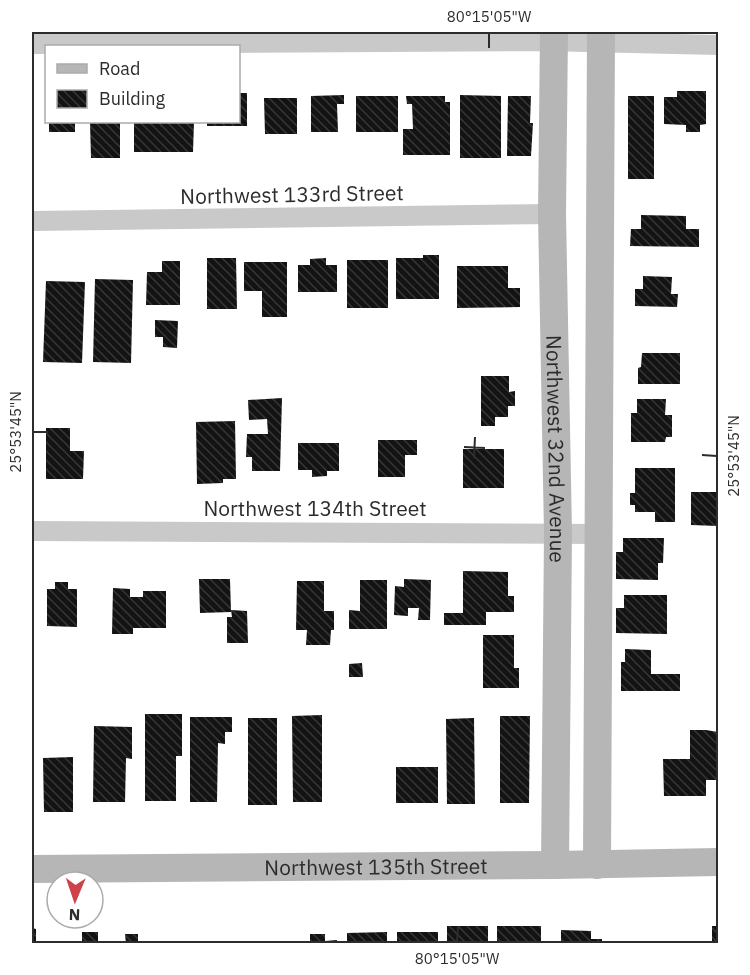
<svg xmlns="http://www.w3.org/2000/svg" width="750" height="975" viewBox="0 0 750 975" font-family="'IBM Plex Sans',sans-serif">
  <defs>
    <pattern id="building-back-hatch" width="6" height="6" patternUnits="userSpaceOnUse" patternTransform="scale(1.5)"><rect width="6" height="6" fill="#131313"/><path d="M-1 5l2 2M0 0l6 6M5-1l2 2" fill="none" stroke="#363636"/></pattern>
  </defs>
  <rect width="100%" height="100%" fill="#fff"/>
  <g fill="url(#building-back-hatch)">
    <path d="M677,91H706V124L700,125V132H686V125L664,124V97H677Z"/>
    <path d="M238,93H247V126H207V122H238Z"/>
    <path d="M344,95V104H337L338,132H311V96Z"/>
    <path d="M460,95L501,96V158H460Z"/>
    <rect x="356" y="96" width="42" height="36"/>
    <path d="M406,96H445V102H450V155H403V129H413L412,104H407Z"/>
    <path d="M508,96H531L530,123H533L531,156H507Z"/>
    <rect x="628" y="96" width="26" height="83"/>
    <path d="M264,98H297V134H265Z"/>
    <rect x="49" y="122" width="26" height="10"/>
    <path d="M90,122H120V158H91Z"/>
    <path d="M134,122H194L193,152H134Z"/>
    <path d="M641,215L686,216V229H699V247L630,246L631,229H641Z"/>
    <path d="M423,255H439V299H396V258H423Z"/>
    <path d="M207,258H236L237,309H207Z"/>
    <path d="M326,258V265H337V292H298V265H310V259Z"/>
    <rect x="347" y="260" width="41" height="48"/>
    <path d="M162,261H180V305H146L147,272H162Z"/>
    <path d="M244,262H287V317H262V291H244Z"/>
    <path d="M457,266H508V288H520V307L457,308Z"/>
    <path d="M643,276L672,277L671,294H678L677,307L635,306V289H643Z"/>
    <path d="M95,279L133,280L131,363L93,362Z"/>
    <path d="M46,281L85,282L82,363L43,362Z"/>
    <path d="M155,320L178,321L177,348L163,347V337H155Z"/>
    <path d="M642,353H680V384H638V368L641,367Z"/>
    <path d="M481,376H509V392L515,391V406H508V417H495V426H481Z"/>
    <path d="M282,398L280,471H252V457H246L247,434H268L267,419L249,420L248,400Z"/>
    <path d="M637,399H666L665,415H672V437H666L665,442H631V413H637Z"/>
    <path d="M235,421L236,479H223V483L197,484L196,422Z"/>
    <path d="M46,428H70V451H84L83,479H46Z"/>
    <path d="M378,440H417V455H405V477H378Z"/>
    <path d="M298,443H339V471H327V476L312,477V470H298Z"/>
    <rect x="463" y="449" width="41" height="39"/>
    <path d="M635,468H675V522H655V512H635V505H630V493H635Z"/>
    <path d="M691,492H718V526L691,525Z"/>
    <path d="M623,538H664L663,563H658V580L616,579V552H623Z"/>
    <path d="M463,571L508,572V596H514V612H486V625H444V613H463Z"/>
    <path d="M199,579H230L231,612L200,613Z"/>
    <path d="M404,579L431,580L430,620H418L419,608H408V616L394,615L395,586L404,587Z"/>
    <path d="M360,580H387V629H349V610L360,611Z"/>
    <path d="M297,581H324V611H334V630H331L330,645H306L307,630H296Z"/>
    <path d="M55,582H68V589H77V627L47,626V589H55Z"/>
    <path d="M113,588L130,589V597H143V591H166V628H133V634H112Z"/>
    <path d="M624,595H667V634L616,633V608H624Z"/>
    <path d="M231,610L247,611L248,643H227V617H232Z"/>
    <path d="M483,635H514V668H519V688H483Z"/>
    <path d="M625,649L651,650V674H680V691H621V662H625Z"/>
    <path d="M362,663L363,677H349V664Z"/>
    <path d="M145,714H182V756H176V801H145Z"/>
    <path d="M322,715V802H293L292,716Z"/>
    <path d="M500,716H530L529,803H500Z"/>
    <path d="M190,717H232V732H225V744L218,743L217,802H190Z"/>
    <rect x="248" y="718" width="29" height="87"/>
    <path d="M474,718L475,804H447L446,719Z"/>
    <path d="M94,726L132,727V759L126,758L125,802H93Z"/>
    <path d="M690,730H706L718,732V780H706V796H664L663,759H690Z"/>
    <path d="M73,757V812H44L43,758Z"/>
    <rect x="396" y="767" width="42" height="36"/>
    <rect x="447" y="926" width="41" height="18"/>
    <path d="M497,926H541V942L497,944Z"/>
    <rect x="712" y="926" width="6" height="18"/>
    <path d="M32,928L36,929V944H32Z"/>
    <path d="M561,930L591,931V939H602V944H561Z"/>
    <rect x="82" y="932" width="16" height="12"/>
    <path d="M387,932V944H347V933Z"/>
    <rect x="397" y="932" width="41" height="12"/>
    <path d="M125,934H138V944H126Z"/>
    <path d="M310,934H325V941L337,940V944H278V941H310Z"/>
  </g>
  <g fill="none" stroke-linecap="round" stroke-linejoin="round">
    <g stroke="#c9c9c9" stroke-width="20">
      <path d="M32,44L542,41L718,45"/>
      <path d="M32,221L552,214"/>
      <path d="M32,531L599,534"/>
    </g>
    <g stroke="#b6b6b6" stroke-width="28">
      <path id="s1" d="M554,32L552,214L558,533L555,865"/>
      <path d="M597,865L601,32"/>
      <path id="s2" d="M32,869L555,865L718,862"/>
    </g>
  </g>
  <path fill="none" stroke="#2c2c2c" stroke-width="2" d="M489,48V33M33,432H48M464,447L485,448M702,455L717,456M474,458L475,437M457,942L458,927"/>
  <g text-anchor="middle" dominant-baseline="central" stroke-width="6" stroke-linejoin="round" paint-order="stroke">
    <g font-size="21" fill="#2c2c2c" stroke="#fff">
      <text transform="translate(292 194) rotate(-1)">Northwest 133rd Street</text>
      <text stroke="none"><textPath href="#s1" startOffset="417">Northwest 32nd Avenue</textPath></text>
      <text x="315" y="508">Northwest 134th Street</text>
      <text stroke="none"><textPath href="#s2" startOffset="344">Northwest 135th Street</textPath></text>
    </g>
  </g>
  <rect width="750" height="975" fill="none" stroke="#ffffff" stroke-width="66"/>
  <rect x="45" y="45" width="195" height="78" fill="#ffffff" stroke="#ababab" stroke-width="1.5"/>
  <rect x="57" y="64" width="30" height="9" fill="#b6b6b6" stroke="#ababab" stroke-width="1.5"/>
  <text x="99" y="75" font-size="18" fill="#2c2c2c">Road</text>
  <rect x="57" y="90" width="30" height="18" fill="url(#building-back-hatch)" stroke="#ababab" stroke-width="1.5"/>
  <text x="99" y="105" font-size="18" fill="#2c2c2c">Building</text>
  <g transform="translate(75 900) rotate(182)"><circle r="28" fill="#ffffff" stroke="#ababab" stroke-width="1.5"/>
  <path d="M0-4.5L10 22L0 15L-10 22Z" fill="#ce424c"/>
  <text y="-9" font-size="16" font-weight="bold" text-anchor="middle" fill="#2c2c2c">N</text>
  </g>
  <rect x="33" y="33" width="684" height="909" fill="none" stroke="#2c2c2c" stroke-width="2"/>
  <g font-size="15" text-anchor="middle" fill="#2c2c2c">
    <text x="489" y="22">80°15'05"W</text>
    <text transform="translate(16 432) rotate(-90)" y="5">25°53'45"N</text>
    <text transform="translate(734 456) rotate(-90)" y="5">25°53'45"N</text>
    <text x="457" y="964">80°15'05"W</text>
  </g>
</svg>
